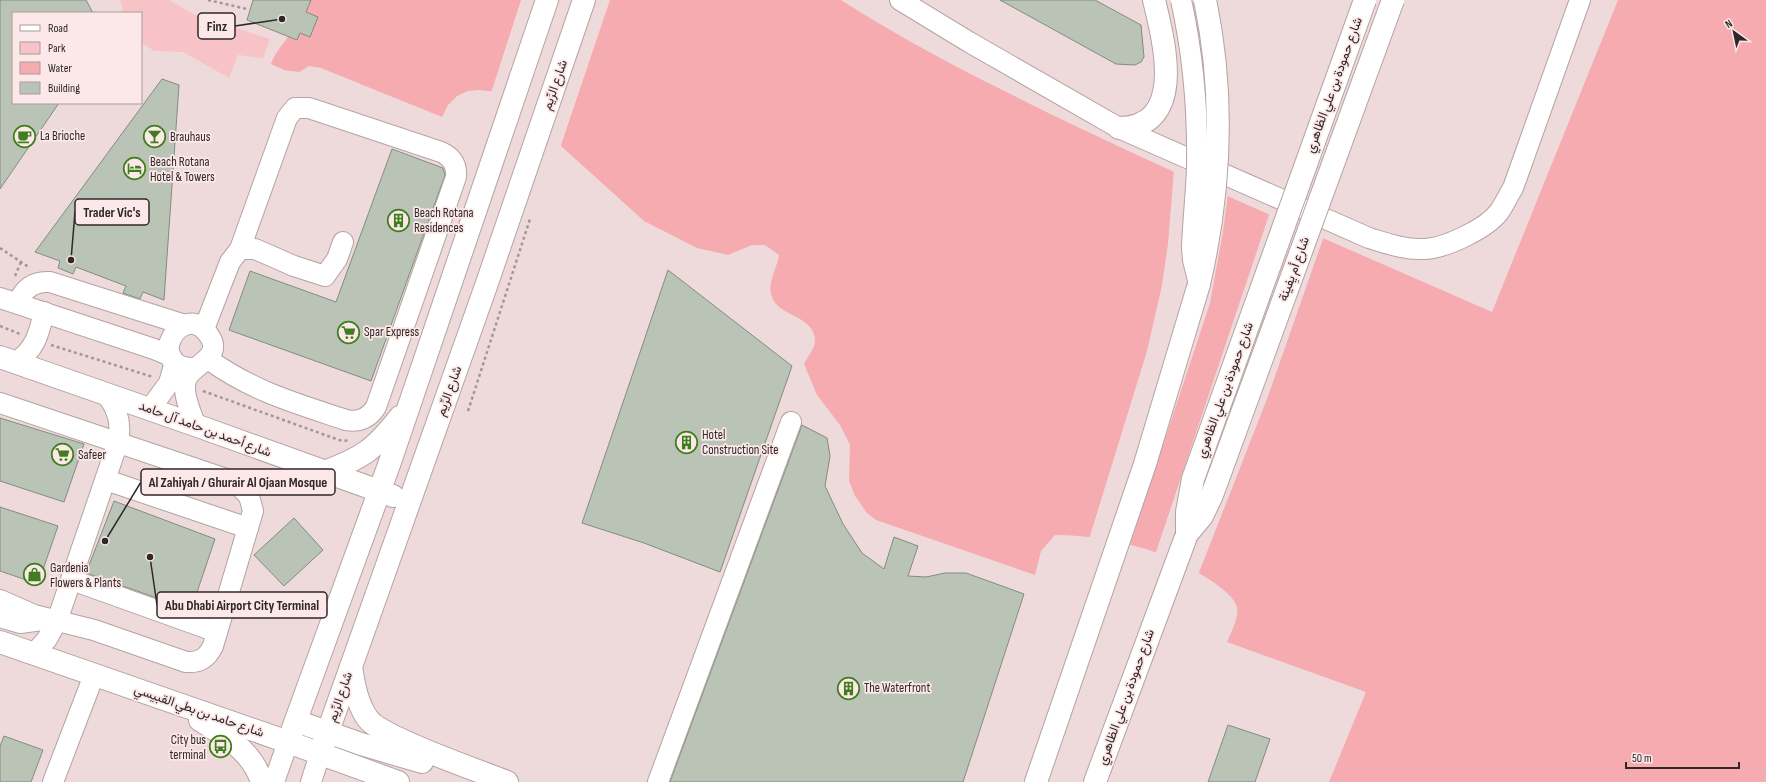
<svg xmlns="http://www.w3.org/2000/svg" width="1766" height="782" viewBox="0 0 1766 782" font-family="'Sofia Sans Condensed',Vazirmatn,sans-serif">
  <rect width="100%" height="100%" fill="#efdadb"/>
  <path fill="#f7c3c6" d="M120,0H169L193,14L270,39L263,58L238,55L229,78L183,52L154,51L141,42V13H124Z"/>
  <path fill="#f5abb0" d="M286,0H841C919,50 1001,90 1084,130C1218,194 1356,252 1492,312L1618,0H1766V782H1329L1366,692L1227,642C1231,632 1239,618 1237,607C1232,586 1169,556 1149,550C1119,541 1086,535 1055,535L1041,551L1035,575L876,520L867,513L855,496L849,481L850,445L840,425L817,395L804,364C807,358 814,349 815,342C816,314 776,318 771,294C768,282 777,268 779,255L765,245H752L728,255L697,248L644,221L561,146L534,114L510,93L478,90L468,91L457,96L448,105L442,117L321,68L309,66L299,72L284,70L271,64C276,50 286,41 294,28Z"/>
  <g fill="#efdadb">
    <path d="M521,0H610L560,148L532,115L510,95L491,93Z"/>
    <path d="M1174,169L1228,193L1223,232L1210,303L1129,548L1089,539L1147,351L1162,285L1168,244Z"/>
    <path d="M1270,212L1324,236L1267,399L1198,575L1155,555Z"/>
  </g>
  <g fill="#bac4b6" stroke="#828c7e">
    <path d="M0,0H86L93,13H13V103H59L0,189Z"/>
    <path d="M253,0H311L306,12L318,17L310,37L300,33L297,40L247,20Z"/>
    <path d="M1000,0H1095L1141,25L1144,57L1141,62L1135,65L1116,64Z"/>
    <path d="M162,79L179,85L164,300L143,292L140,299L123,293L126,286L76,267L73,274L58,268L60,261L35,252Z"/>
    <path d="M392,149L443,168L445,175L371,381L229,330L250,271L336,302Z"/>
    <path d="M668,270L792,366L720,572L644,543L582,523Z"/>
    <path d="M0,418L84,444L64,502L0,481Z"/>
    <path d="M802,425L827,438L830,456L825,486L843,524L862,553L884,569L894,537L918,546L908,576L926,577L945,573H966L1024,594L963,782H670Z"/>
    <path d="M114,501L215,539L191,610L86,573Z"/>
    <path d="M0,507L58,526L38,584L0,571Z"/>
    <path d="M294,518L323,550L284,586L254,555Z"/>
    <path d="M1228,725L1270,739L1255,782H1208Z"/>
    <path d="M4,736L43,750L31,782H0V746Z"/>
  </g>
  <g fill="none" stroke-linecap="round" stroke-linejoin="round">
    <defs>
      <g id="minor">
        <path d="M900,0L969,42L1119,128L1369,238C1386,243 1405,250 1423,249C1444,249 1486,229 1499,212C1504,205 1508,196 1513,188L1580,0"/>
        <path d="M0,298L154,349L171,356"/>
        <path d="M18,303C24,288 34,281 50,282L185,325"/>
        <path d="M204,329L230,262L240,249H255L294,266L325,276L337,259L343,242"/>
        <path d="M208,359C252,391 295,403 346,420C359,423 369,418 376,407L456,177C457,165 452,157 441,152L309,108H295L287,118L240,249"/>
        <path d="M15,363C35,350 39,334 44,312"/>
        <path d="M194,368C142,368 182,298 208,334C226,358 191,364 186,380C182,394 191,411 195,425"/>
        <path d="M0,403L235,482L249,496L253,511L213,646C207,658 200,663 186,662L94,630L34,615L0,600"/>
        <path d="M150,409L169,383L175,362"/>
        <path d="M106,480L248,528"/>
        <path d="M72,580L217,632"/>
        <path d="M0,617L20,623L42,620"/>
        <path d="M34,654L47,639L57,621L118,442C122,424 118,410 107,395"/>
        <path d="M53,782L94,675"/>
        <path d="M274,782L288,742"/>
        <path d="M311,782L320,754"/>
        <path d="M658,782L791,422"/>
      </g>
      <g id="major">
        <path d="M1119,128C1187,127 1164,42 1154,0"/>
        <path d="M0,357L195,425L393,496"/>
        <path d="M324,472C363,458 375,449 400,417"/>
        <path d="M0,642L288,742L398,782"/>
        <path d="M351,667C354,685 357,704 368,719C382,738 480,771 507,782"/>
        <path d="M200,720C227,737 252,751 262,782"/>
        <path d="M296,721L361,744L422,762"/>
        <path d="M288,742L390,462L547,0"/>
        <path d="M320,754L486,286L584,0"/>
        <path d="M1036,782L1145,464L1199,284"/>
        <path d="M1095,782L1187,534"/>
      </g>
    </defs>
    <use href="#minor" stroke="#b5a2a2" stroke-width="22"/>
    <use href="#major" stroke="#b5a2a2" stroke-width="24"/>
    <g stroke="#a59596" stroke-width="2.5" stroke-dasharray="3 3" stroke-linecap="butt">
      <path d="M208,0L247,9"/>
      <path d="M0,248L30,268"/>
      <path d="M15,276L21,262"/>
      <path d="M0,326L20,334"/>
      <path d="M51,345L153,377"/>
      <path d="M203,391L339,440L349,441"/>
      <path d="M468,411L530,219"/>
    </g>
    <use href="#minor" stroke="#fff" stroke-width="20"/>
    <use href="#major" stroke="#fff" stroke-width="22"/>
    <defs>
      <path id="minor-bridge" d="M1181,0C1193,54 1198,112 1197,168C1196,194 1193,221 1192,247L1193,260L1199,284"/>
      <g id="major-bridge">
        <path d="M1199,284C1221,189 1225,95 1205,0"/>
        <path d="M1187,534L1202,516L1212,495L1393,0"/>
        <path d="M1187,534V512L1193,479L1365,0"/>
      </g>
    </defs>
    <use href="#minor-bridge" stroke="#b5a2a2" stroke-width="22" stroke-linecap="butt"/>
    <use href="#major-bridge" stroke="#b5a2a2" stroke-width="24" stroke-linecap="butt"/>
    <use href="#minor-bridge" stroke="#fff" stroke-width="20"/>
    <use href="#major-bridge" stroke="#fff" stroke-width="22"/>
  </g>
  <defs>
    <symbol id="cafe-ring" viewBox="-11 -11 22 22"><circle r="9.5" fill="#fce8e8" stroke="#3f7e1d" stroke-width="1.5"/><path d="M-5.5-4.5H6V0H3Q3 3.5 0 3.5H-2.5Q-5.5 3.5-5.5 0ZM3-3.2v2h1.7v-2ZM-6 4.5H4V6H-6Z" fill="#3f7e1d"/></symbol>
    <symbol id="bar-ring" viewBox="-11 -11 22 22"><circle r="9.5" fill="#fce8e8" stroke="#3f7e1d" stroke-width="1.5"/><path d="M-6-5H6L.8 .8V4.5H3.5V6h-7V4.5H-.8V.8Z" fill="#3f7e1d"/></symbol>
    <symbol id="hotel-ring" viewBox="-11 -11 22 22"><circle r="9.5" fill="#fce8e8" stroke="#3f7e1d" stroke-width="1.5"/><path d="M-6-4.5h1.5V1H6V5H4.5V3h-9V5H-6ZM-4 0a1.8 1.8 0 1 1 3.6 0ZM.5 0V-2.5h3Q6-2.5 6 0Z" fill="#3f7e1d"/></symbol>
    <symbol id="building-ring" viewBox="-11 -11 22 22"><circle r="9.5" fill="#fce8e8" stroke="#3f7e1d" stroke-width="1.5"/><path d="M-4-6H4V6H1V3H-1V6H-4ZM-2.5-4.3h1.7v1.8h-1.7ZM.8-4.3h1.7v1.8H.8ZM-2.5-1h1.7V.8h-1.7ZM.8-1h1.7V.8H.8Z" fill="#3f7e1d"/></symbol>
    <symbol id="supermarket-ring" viewBox="-11 -11 22 22"><circle r="9.5" fill="#fce8e8" stroke="#3f7e1d" stroke-width="1.5"/><path d="M-6-5.5h2.5l.6 2H6L4.5 2H-2.5L-4.4-4H-6ZM-1.5 3.2a1.3 1.3 0 1 0 .1 0ZM3 3.2a1.3 1.3 0 1 0 .1 0Z" fill="#3f7e1d"/></symbol>
    <symbol id="shop-ring" viewBox="-11 -11 22 22"><circle r="9.5" fill="#fce8e8" stroke="#3f7e1d" stroke-width="1.5"/><path d="M-5-2.5h2.3a2.7 3.5 0 0 1 5.4 0H5L5.5 6h-11ZM-1.5-2.5h3a1.5 2.3 0 0 0-3 0Z" fill="#3f7e1d"/></symbol>
    <symbol id="bus-ring" viewBox="-11 -11 22 22"><circle r="9.5" fill="#fce8e8" stroke="#3f7e1d" stroke-width="1.5"/><path d="M-5-6H5V4H4V6H2V4H-2V6H-4V4H-5ZM-3.5-4V0h7V-4ZM-3.5 1.2v1.5H-2V1.2ZM2 1.2v1.5H3.5V1.2Z" fill="#3f7e1d"/></symbol>
  </defs>
  <g fill-rule="evenodd">
    <use href="#cafe-ring" x="12" y="124" width="25" height="25"/>
    <use href="#bar-ring" x="142" y="124" width="25" height="25"/>
    <use href="#hotel-ring" x="122" y="156" width="25" height="25"/>
    <use href="#building-ring" x="386" y="208" width="25" height="25"/>
    <use href="#supermarket-ring" x="336" y="320" width="25" height="25"/>
    <use href="#building-ring" x="674" y="430" width="25" height="25"/>
    <use href="#supermarket-ring" x="50" y="442" width="25" height="25"/>
    <use href="#shop-ring" x="22" y="562" width="25" height="25"/>
    <use href="#building-ring" x="836" y="676" width="25" height="25"/>
    <use href="#bus-ring" x="208" y="734" width="25" height="25"/>
  </g>
  <g text-anchor="middle" dominant-baseline="central" stroke-width="3.5" stroke-linejoin="round" paint-order="stroke">
    <g font-size="13" fill="#2f2728" stroke="#fce8e8">
      <text transform="translate(555 85) rotate(-71)">شارع الرِّيم</text>
      <text transform="translate(1334 85) rotate(-70)">شارع حمودة بن علي الظاهري</text>
      <text transform="translate(1294 269) rotate(-70)">شارع أم يِفينة</text>
      <text transform="translate(1225 390) rotate(-70)">شارع حمودة بن علي الظاهري</text>
      <text transform="translate(449 391) rotate(-70)">شارع الرِّيم</text>
      <text transform="translate(205 429) rotate(20)">شارع أحمد بن حامد آل حامد</text>
      <text transform="translate(340 697) rotate(-71)">شارع الرِّيم</text>
      <text transform="translate(1126 697) rotate(-70)">شارع حمودة بن علي الظاهري</text>
      <text transform="translate(199 711) rotate(19)">شارع حامد بن بطي القبيسي</text>
    </g>
    <g font-size="13" fill="#2f2728" stroke="#fce8e8" text-anchor="start">
      <text x="40" y="136">La Brioche</text>
      <text x="170" y="137">Brauhaus</text>
      <text x="150" y="162">Beach Rotana<tspan x="150" dy="15">Hotel &amp; Towers</tspan></text>
      <text x="414" y="213">Beach Rotana<tspan x="414" dy="15">Residences</tspan></text>
      <text x="364" y="332">Spar Express</text>
      <text x="702" y="435">Hotel<tspan x="702" dy="15">Construction Site</tspan></text>
      <text x="78" y="455">Safeer</text>
      <text x="50" y="568">Gardenia<tspan x="50" dy="15">Flowers &amp; Plants</tspan></text>
      <text x="864" y="688">The Waterfront</text>
      <text x="206" y="740" text-anchor="end">City bus<tspan x="206" dy="15">terminal</tspan></text>
    </g>
  </g>
  <path fill="none" stroke="#2f2728" stroke-width="1.5" d="M282 19L235 26M71 260L75 212M105 541L141 482M150 557L157 605"/>
  <g fill="#2f2728" stroke="#fce8e8" stroke-width="1.5">
    <circle cx="282" cy="19" r="4"/>
    <circle cx="71" cy="260" r="4"/>
    <circle cx="105" cy="541" r="4"/>
    <circle cx="150" cy="557" r="4"/>
  </g>
  <g fill="#fce8e8" stroke="#2f2728" stroke-width="1.5">
    <rect x="198" y="13" width="37" height="26" rx="4"/>
    <rect x="75" y="199" width="74" height="26" rx="4"/>
    <rect x="141" y="469" width="194" height="26" rx="4"/>
    <rect x="157" y="592" width="170" height="26" rx="4"/>
  </g>
  <g font-size="14" text-anchor="middle" font-weight="bold" fill="#2f2728">
    <text x="217" y="31">Finz</text>
    <text x="112" y="217">Trader Vic's</text>
    <text x="238" y="487">Al Zahiyah / Ghurair Al Ojaan Mosque</text>
    <text x="242" y="610">Abu Dhabi Airport City Terminal</text>
  </g>
  <rect x="12" y="12" width="130" height="92" fill="#fce8e8" stroke="#aa9b9b"/>
  <rect x="20" y="25" width="20" height="6" fill="#ffffff" stroke="#aa9b9b"/>
  <text x="48" y="32" font-size="12" fill="#2f2728">Road</text>
  <rect x="20" y="42" width="20" height="12" fill="#f7c3c6" stroke="#aa9b9b"/>
  <text x="48" y="52" font-size="12" fill="#2f2728">Park</text>
  <rect x="20" y="62" width="20" height="12" fill="#f5abb0" stroke="#aa9b9b"/>
  <text x="48" y="72" font-size="12" fill="#2f2728">Water</text>
  <rect x="20" y="82" width="20" height="12" fill="#bac4b6" stroke="#aa9b9b"/>
  <text x="48" y="92" font-size="12" fill="#2f2728">Building</text>
  <g transform="translate(1734 32) rotate(327)" stroke="#fce8e8" stroke-width="3" paint-order="stroke">
  <path d="M0-3L7 15L0 10L-7 15Z" fill="#2f2728"/>
  <text y="-6" font-size="11" font-weight="bold" text-anchor="middle" fill="#2f2728">N</text>
  </g>
  <path d="M1626 762v6h113v-6" fill="none" stroke="#2f2728" stroke-width="2"/>
  <text x="1632" y="762" font-size="12" fill="#2f2728" stroke="#fce8e8" stroke-width="3" paint-order="stroke">50 m</text>
</svg>
